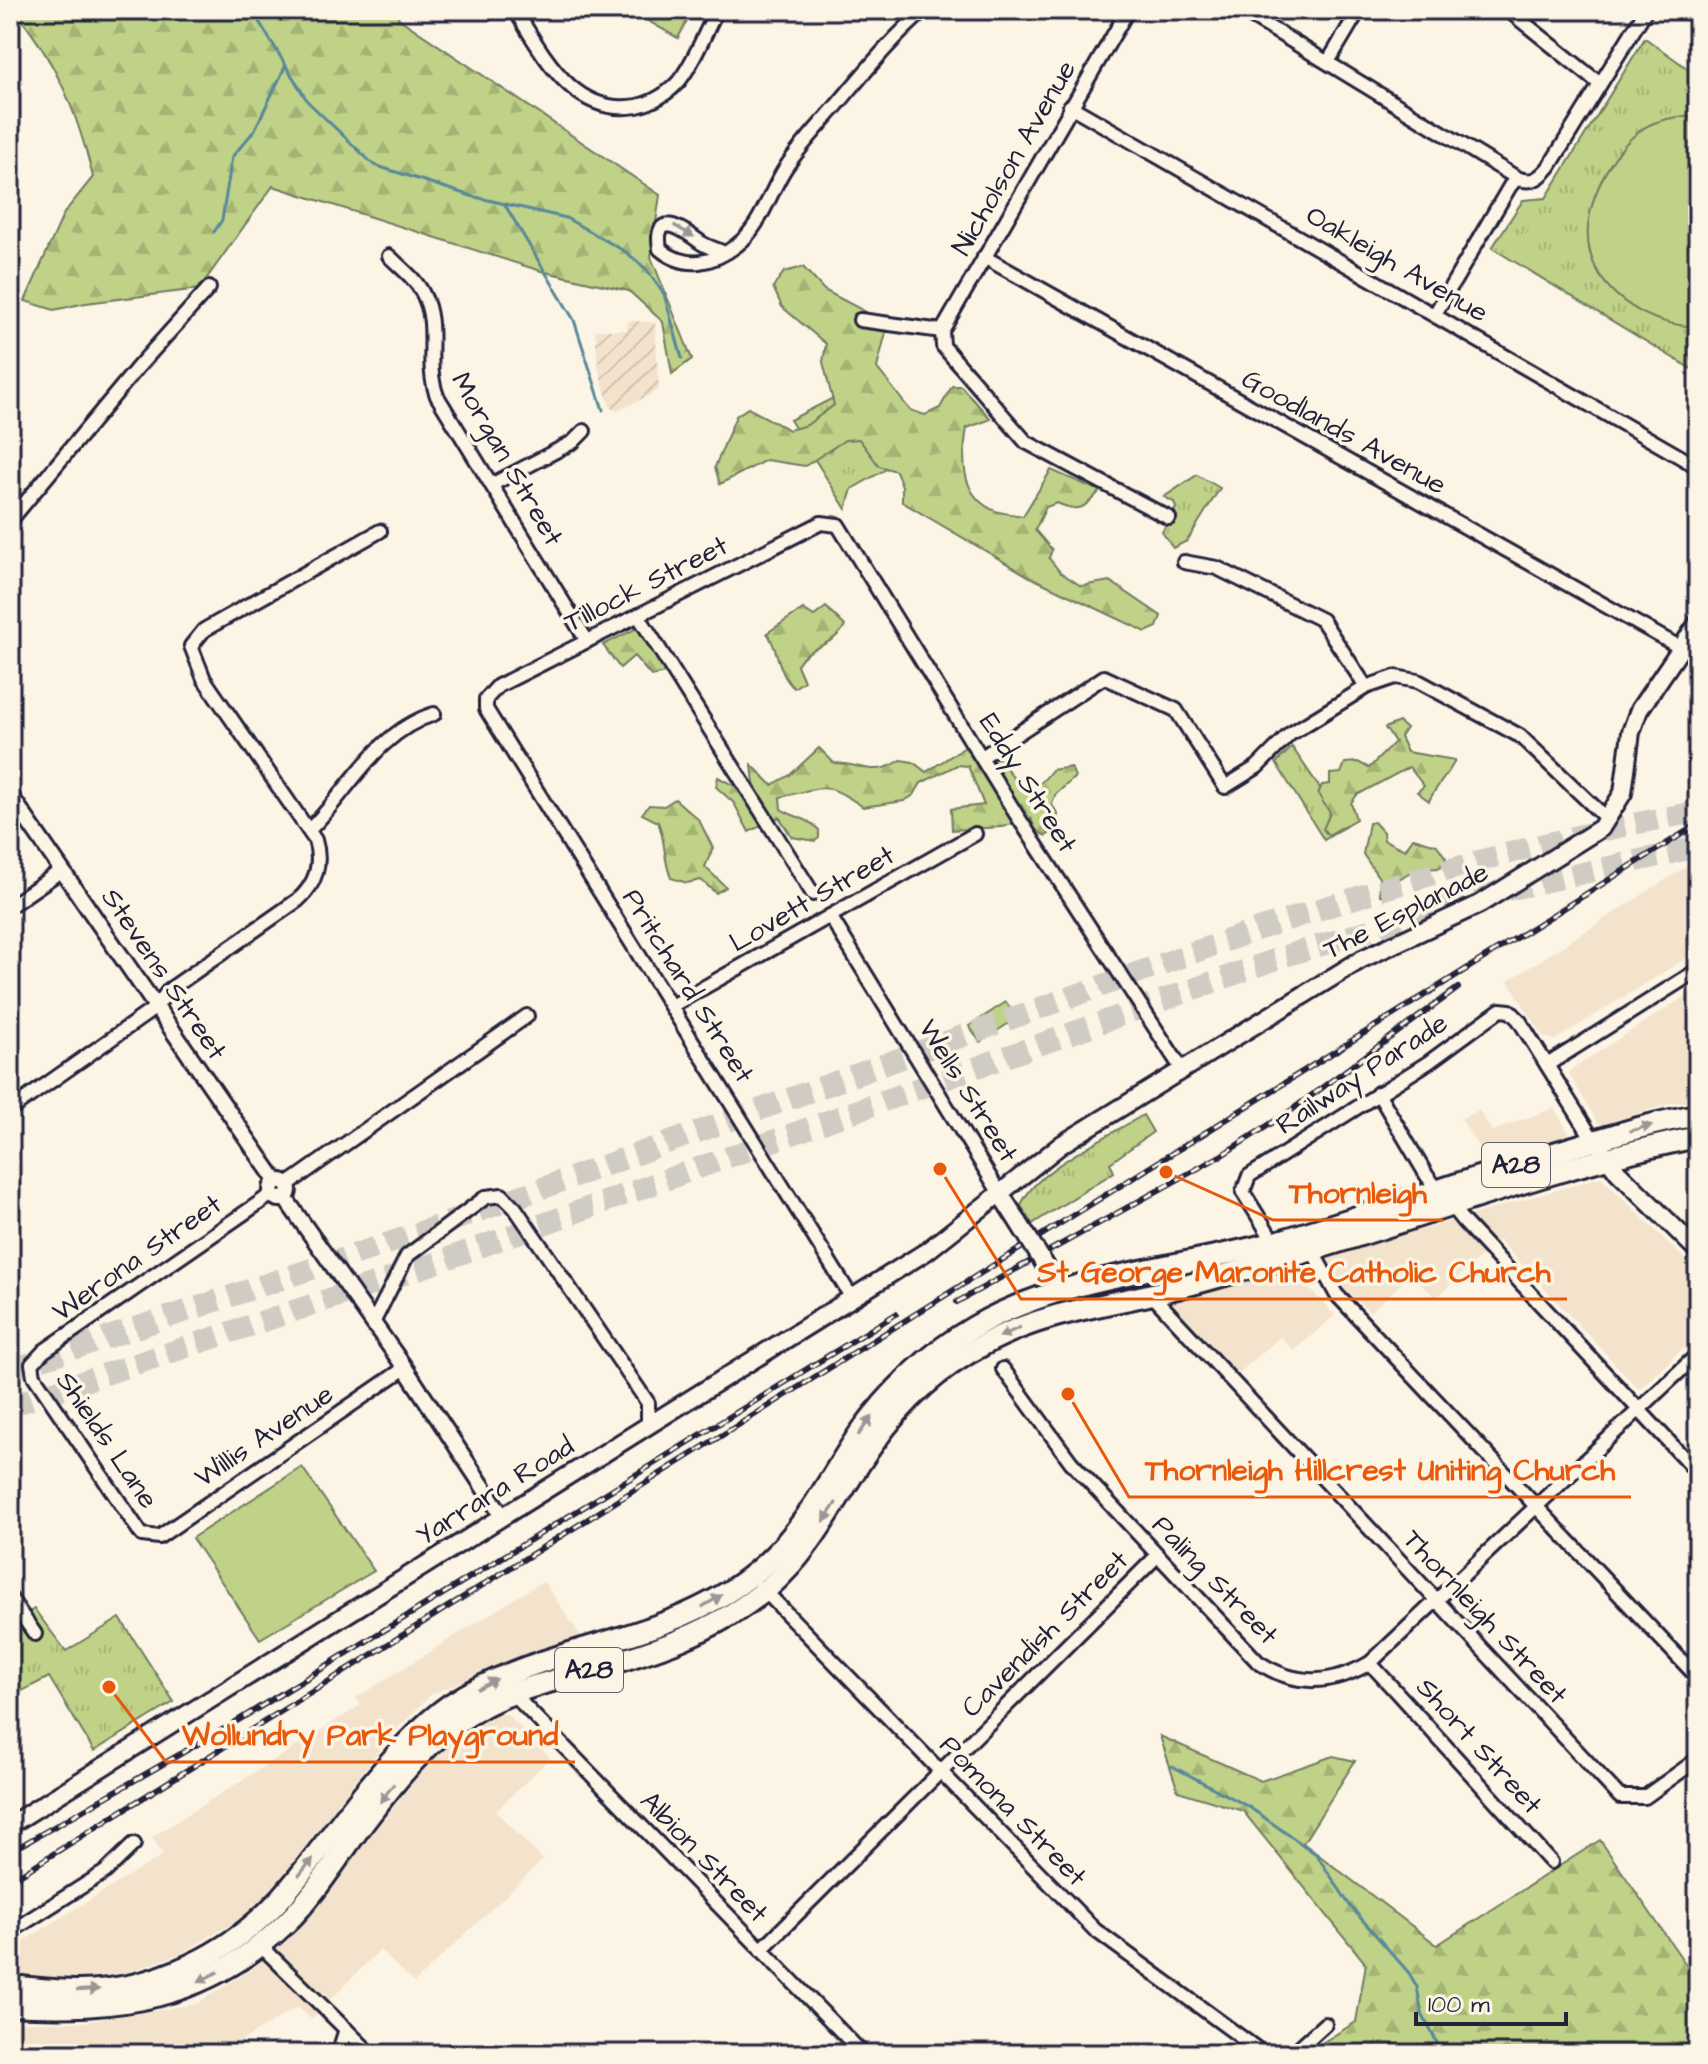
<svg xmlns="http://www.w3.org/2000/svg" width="1708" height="2064" viewBox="0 0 1708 2064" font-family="'Architects Daughter',sans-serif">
  <defs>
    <pattern id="industrial-furrows" width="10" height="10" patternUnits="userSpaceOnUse" patternTransform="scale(2)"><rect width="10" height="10" fill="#f4e3cc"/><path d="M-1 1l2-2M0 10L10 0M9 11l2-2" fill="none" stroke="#d1c2b0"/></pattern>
    <pattern id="grass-tufts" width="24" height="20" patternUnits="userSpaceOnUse" patternTransform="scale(2)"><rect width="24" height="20" fill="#bfd287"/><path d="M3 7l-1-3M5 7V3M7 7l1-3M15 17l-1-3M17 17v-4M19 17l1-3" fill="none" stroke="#a4b475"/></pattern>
    <pattern id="forest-firs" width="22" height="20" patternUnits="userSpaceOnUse" patternTransform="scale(2)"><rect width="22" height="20" fill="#bfd287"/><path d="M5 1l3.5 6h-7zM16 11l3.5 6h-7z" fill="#a4b475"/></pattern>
  </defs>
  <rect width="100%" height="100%" fill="#fcf5e5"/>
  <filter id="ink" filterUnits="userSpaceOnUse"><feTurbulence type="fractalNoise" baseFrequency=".0125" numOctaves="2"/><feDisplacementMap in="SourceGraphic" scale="16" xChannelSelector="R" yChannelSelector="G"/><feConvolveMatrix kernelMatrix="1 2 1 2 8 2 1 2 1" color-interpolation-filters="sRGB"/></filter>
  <g filter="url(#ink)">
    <g fill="#f4e3cc">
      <path d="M1698,859V951L1555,1040L1544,1037L1508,981Z"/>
      <path d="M1698,988V1101L1672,1103L1604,1124L1598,1123L1569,1074L1573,1068Z"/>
      <path d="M1554,1108L1569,1133L1566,1137L1487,1161L1461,1119L1479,1110L1492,1131Z"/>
      <path d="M1601,1177L1698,1272V1335L1639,1389L1499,1240L1436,1298L1411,1275L1370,1312L1331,1277L1325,1258Z"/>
      <path d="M1285,1269L1293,1271L1335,1315L1294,1351L1280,1337L1237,1375L1173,1307L1175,1301Z"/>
      <path d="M543,1581L583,1639L498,1666L432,1694L390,1736L269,1895L242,1918L180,1954L128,1972L81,1979L10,1974V1949L163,1855L152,1837L361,1705L356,1698Z"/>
      <path d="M496,1714H507L550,1758L496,1811L543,1860L414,1983L380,1950L311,2019L297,2007L220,2054H95L87,2041L48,2054H19L10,2039V2022H84L196,2004L252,1969L286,1941L426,1767L450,1744Z"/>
    </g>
    <path fill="url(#industrial-furrows)" d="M628,321L655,322L659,390L618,411L611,408L605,392L598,367L595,330H627Z"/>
    <g fill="url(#grass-tufts)" stroke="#707a61" stroke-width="2">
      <path d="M629,10H693L678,38Z"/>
      <path d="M1645,38L1698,76V373L1492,248L1523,200L1546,198Z"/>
      <path d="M845,392L888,468L852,489L846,509L790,420Z"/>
      <path d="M1197,475L1220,488L1187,541L1173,548L1162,532L1176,508L1174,502L1164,497Z"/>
      <path d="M1292,747L1346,826L1324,840L1276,763Z"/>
      <path d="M1143,1115L1153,1132L1110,1163L1114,1172L1032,1224L1021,1206C1032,1171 1111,1135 1143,1115Z"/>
      <path d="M34,1609L66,1651L120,1618L174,1702L94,1751L49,1677L10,1697V1624Z"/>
    </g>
    <g fill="url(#forest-firs)" stroke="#707a61" stroke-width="2">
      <path d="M14,10H400L398,18L660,195L651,257L692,359L672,374L663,322L629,291L541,271L273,186L199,289L86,303L54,310L25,301L64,213L93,177C77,112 57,62 14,10Z"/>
      <path d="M803,267L824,290L868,313L886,332L877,368L910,410L925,415L940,408L952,386H961L991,419L967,428C962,457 960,493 991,509C1000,514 1014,514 1023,516L1051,470L1100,491C1084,509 1079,513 1057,503L1046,507L1035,530L1052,550L1049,558L1060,572L1081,586L1110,581L1161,616L1157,627L1146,632L1030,577L902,502V486L896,471L879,466L859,439L845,440L805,466L766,460L720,484L715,467L736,416L748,408L789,430L807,425L834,405L823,362L826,344L782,307L773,287L784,272Z"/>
      <path d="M826,607L845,626C831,649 808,644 797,665L804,681L794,688C777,673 779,649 767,633L803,609L814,616Z"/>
      <path d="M635,629L643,631L664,665L666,673L651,676L634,656L620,668L603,645Z"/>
      <path d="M1399,722L1406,728L1400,737L1407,752L1455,760C1452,770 1435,787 1429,801L1417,792L1424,786L1409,767L1357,795L1351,803L1356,819L1328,835L1323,829L1330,813L1318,794L1322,785L1330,784V774L1341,773L1345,763L1358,762L1369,768L1395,742L1385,728Z"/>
      <path d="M967,746L974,758L997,756C1020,783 1023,808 1052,770L1071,767L1075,777L1055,795L1052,805L1058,814C1057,824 1055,831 1046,836L1035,830L1031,818L1002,827L952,830L951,809L984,805L968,766L957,765L921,783L914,795L904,801L863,807C823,779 825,788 780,797L781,809C795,818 807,817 819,830V838L815,841L792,837L779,817L749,832L734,803L716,787L718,777C729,783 743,793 754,783L752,765L772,785L790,775L819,748L834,763C863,764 874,778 901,760L913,762L926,772Z"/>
      <path d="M675,799L699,820L713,848L705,867L726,887L716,893L701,880L687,883L671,878C663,859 666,841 658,822L642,814L649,805L664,806Z"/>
      <path d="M1374,822L1383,832L1384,840L1405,850L1413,838L1437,845L1446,858L1440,868L1416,869L1399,879L1391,897L1380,895L1379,878L1363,854L1369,823Z"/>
      <path d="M1160,1736L1261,1781L1333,1756L1355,1761L1303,1843L1437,1945L1600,1840L1698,1982V2054H1304L1356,2022L1366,1964L1243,1811L1178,1791Z"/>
    </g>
    <g fill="#bfd287" stroke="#707a61" stroke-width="2">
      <path d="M1685,116L1698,118V326C1654,328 1601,297 1590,252C1579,212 1610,150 1644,128C1657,120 1671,118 1685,116Z"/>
      <path d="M1006,1002L1017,1018L980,1042L969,1026Z"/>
      <path d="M302,1467L374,1571L260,1639L192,1538Z"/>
    </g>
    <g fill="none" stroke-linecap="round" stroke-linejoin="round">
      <g stroke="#59889a" stroke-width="3">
        <path d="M252,10L308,102L374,165L471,196L566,218L626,252L646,269L664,294L682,358"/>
        <path d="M505,205L574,320L603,410"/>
        <path d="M214,232L222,220L232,157L254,131L286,65"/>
        <path d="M1172,1766L1249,1807L1316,1854L1351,1907L1409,1973L1417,1987L1422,2014L1443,2054"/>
      </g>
      <g stroke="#d0cbc3" stroke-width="22" stroke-dasharray="22 11" stroke-linecap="butt">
        <path d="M10,1370L410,1236L1253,931C1398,883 1546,837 1698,812"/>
        <path d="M10,1406L413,1271L1285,956L1485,895L1698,847"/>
      </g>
      <defs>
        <g id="minor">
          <path d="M515,10C544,56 574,117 637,106C652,103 669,93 679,81C695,61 705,32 717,10"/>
          <path d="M1128,10L942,331L943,346L1026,442L1169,518"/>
          <path d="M1241,10L1517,178"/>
          <path d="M1508,10L1600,84"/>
          <path d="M1328,62L1359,10"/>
          <path d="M1070,106L1698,467"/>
          <path d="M724,253C716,249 707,247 700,242C684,230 653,208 660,249C685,270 713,264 737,245C761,227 770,191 786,167C801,145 820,125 837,105C865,72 892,38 925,10"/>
          <path d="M389,256C401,268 416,279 423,294C440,326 424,363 437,396L587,641"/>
          <path d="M984,257L1681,648"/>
          <path d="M1435,314L1510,186L1517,178C1531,184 1539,179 1549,167L1646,10"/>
          <path d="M860,320L942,331"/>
          <path d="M493,484L573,442L584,431"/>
          <path d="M10,521L138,367L209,288"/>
          <path d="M1184,562L1217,568L1322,620L1366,687"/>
          <path d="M638,615L813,894"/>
          <path d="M982,757L1104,677L1176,710L1225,787L1257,767L1290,734L1366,687L1395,677L1418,681L1520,736L1608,820"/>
          <path d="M309,830C350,790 376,732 434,714"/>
          <path d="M10,906L62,870"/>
          <path d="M830,916L999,1192"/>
          <path d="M673,1005L975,834"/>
          <path d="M1547,1065L1698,970"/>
          <path d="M1378,1093L1427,1176L1463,1221L1698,1473"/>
          <path d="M10,1110L155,1008L169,990L298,900C316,884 322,863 315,840L204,679L191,646L204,630L380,531"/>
          <path d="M287,1185L527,1016"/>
          <path d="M272,1194L44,1351L32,1364L34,1376L142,1535L159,1537L405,1368"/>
          <path d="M1274,1242L1243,1192L1249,1176L1429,1062L1500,1010L1510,1011L1519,1020L1594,1141"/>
          <path d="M1312,1250L1336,1294L1698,1678"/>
          <path d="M1151,1294L1620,1797H1645L1698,1759"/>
          <path d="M852,1298L486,709V699L498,686L821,523L838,525L1016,814L1183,1071"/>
          <path d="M373,1323L407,1256L486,1197L502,1195L515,1208L648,1403V1427"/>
          <path d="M1003,1369L1071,1462L1258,1662C1296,1687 1331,1685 1370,1663L1698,1354"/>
          <path d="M761,1587L1095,1930L1264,2054"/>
          <path d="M10,1598L35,1634"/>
          <path d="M1370,1663L1551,1862"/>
          <path d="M512,1693L863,2054"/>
          <path d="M10,1932L105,1872L134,1844"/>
          <path d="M260,1945L371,2054"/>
          <path d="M761,1950L1158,1555"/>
          <path d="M338,2054L346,2029"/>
          <path d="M1292,2054L1325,2024"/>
        </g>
        <g id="tertiary">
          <path d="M10,795L277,1182"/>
          <circle cx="280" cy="1190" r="9"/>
          <path d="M285,1198L405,1368L503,1517"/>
        </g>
        <g id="secondary">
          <path d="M1602,1151L1618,1172L1698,1251"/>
          <path d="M999,1192L1019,1223"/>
          <path d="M1045,1265L1062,1292"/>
          <path d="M10,1825L927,1251L1062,1144L1362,959L1480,904L1601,828L1623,793L1631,732L1639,710L1698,623"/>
        </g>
        <g id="trunk">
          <path d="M10,1986C33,1988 56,1991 79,1991C155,1991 231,1953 281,1898C312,1863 338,1824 367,1789C392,1759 419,1726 451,1704C549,1639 675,1647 766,1563C806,1527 829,1478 859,1434C889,1392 929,1353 974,1327C1065,1274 1180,1269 1279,1241C1375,1213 1468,1179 1564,1150C1608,1137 1652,1122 1698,1115"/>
          <path d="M10,2005C117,2011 205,2001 286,1923C314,1896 336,1860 359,1829C394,1783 426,1739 477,1710C506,1693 538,1685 570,1676C641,1655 710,1637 768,1588C815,1548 838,1493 873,1444C901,1404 939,1368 983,1345C1033,1317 1088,1308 1144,1296C1186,1287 1227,1274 1269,1263C1410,1223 1554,1165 1698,1137"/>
        </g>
      </defs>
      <use href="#minor" stroke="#22223b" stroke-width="18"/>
      <use href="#tertiary" stroke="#22223b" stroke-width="20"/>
      <use href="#secondary" stroke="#22223b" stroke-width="22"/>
      <use href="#trunk" stroke="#22223b" stroke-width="26"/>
      <use href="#minor" stroke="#fcf5e5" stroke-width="12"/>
      <use href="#tertiary" stroke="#fcf5e5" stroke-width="14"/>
      <use href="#secondary" stroke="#fcf5e5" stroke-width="16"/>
      <use href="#trunk" stroke="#fcf5e5" stroke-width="20"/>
      <defs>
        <g id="rail">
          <path d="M957,1302L1222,1155L1289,1112L1458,988"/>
          <path d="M10,1852L229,1726L896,1314"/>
          <path d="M10,1881L1698,824"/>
        </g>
      </defs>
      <use href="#rail" stroke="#22223b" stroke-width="6"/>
      <use href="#rail" stroke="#fcf5e5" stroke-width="3" stroke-dasharray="9" stroke-linecap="butt"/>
      <defs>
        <path id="secondary-bridge" d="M1019,1223L1045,1265"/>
      </defs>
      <use href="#secondary-bridge" stroke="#22223b" stroke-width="22" stroke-linecap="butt"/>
      <use href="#secondary-bridge" stroke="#fcf5e5" stroke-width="16"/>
    </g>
    <defs><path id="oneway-solid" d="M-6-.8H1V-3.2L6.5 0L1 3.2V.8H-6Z" transform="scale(2)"/></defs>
    <g fill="#9a9698">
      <use href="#oneway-solid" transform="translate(684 231) rotate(30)"/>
      <use href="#oneway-solid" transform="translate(1641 1128) rotate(-16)"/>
      <use href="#oneway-solid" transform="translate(1010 1332) rotate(155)"/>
      <use href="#oneway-solid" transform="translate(865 1426) rotate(-54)"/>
      <use href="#oneway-solid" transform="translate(830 1512) rotate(123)"/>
      <use href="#oneway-solid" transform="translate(712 1601) rotate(-31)"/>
      <use href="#oneway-solid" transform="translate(487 1684) rotate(-28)"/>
      <use href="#oneway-solid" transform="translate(387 1793) rotate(127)"/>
      <use href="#oneway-solid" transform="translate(306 1867) rotate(-51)"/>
      <use href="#oneway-solid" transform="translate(208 1977) rotate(153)"/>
      <use href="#oneway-solid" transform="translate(88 1990) rotate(-3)"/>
    </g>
  </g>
  <g text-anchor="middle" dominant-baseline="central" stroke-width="7" stroke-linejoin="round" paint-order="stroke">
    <g fill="#fcf5e5" stroke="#63616e" stroke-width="2">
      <rect x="1482" y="1143" width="68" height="44" rx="6"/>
      <rect x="555" y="1648" width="68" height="44" rx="6"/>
    </g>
    <g font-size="26" font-weight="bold" fill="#22223b">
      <text x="1516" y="1165">A28</text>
      <text x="589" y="1670">A28</text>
    </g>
    <g font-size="28" fill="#22223b" stroke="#fcf5e5">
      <text transform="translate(1014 158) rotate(-60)">Nicholson Avenue</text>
      <text transform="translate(1397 264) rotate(30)">Oakleigh Avenue</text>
      <text transform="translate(1344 432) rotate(29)">Goodlands Avenue</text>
      <text transform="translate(507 459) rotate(60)">Morgan Street</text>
      <text transform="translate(646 584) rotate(-27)">Tillock Street</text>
      <text transform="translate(1028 783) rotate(58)">Eddy Street</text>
      <text transform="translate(812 899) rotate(-30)">Lovett Street</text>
      <text transform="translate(1406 911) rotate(-27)">The Esplanade</text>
      <text transform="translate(164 974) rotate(56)">Stevens Street</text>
      <text transform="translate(688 986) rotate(58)">Pritchard Street</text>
      <text transform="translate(1362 1074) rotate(-33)">Railway Parade</text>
      <text transform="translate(968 1091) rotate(58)">Wells Street</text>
      <text transform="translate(137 1258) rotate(-35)">Werona Street</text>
      <text transform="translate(264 1436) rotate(-34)">Willis Avenue</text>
      <text transform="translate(107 1440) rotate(56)">Shields Lane</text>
      <text transform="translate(495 1491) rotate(-32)">Yarrara Road</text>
      <text transform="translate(1215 1580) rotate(46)">Paling Street</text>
      <text transform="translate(1485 1617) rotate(47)">Thornleigh Street</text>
      <text transform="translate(1045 1634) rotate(-45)">Cavendish Street</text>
      <text transform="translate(1479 1746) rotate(48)">Short Street</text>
      <text transform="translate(1013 1811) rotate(46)">Pomona Street</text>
      <text transform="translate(704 1857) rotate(46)">Albion Street</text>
    </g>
  </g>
  <path fill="none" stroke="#e8590c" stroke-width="3" d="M1166 1172L1273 1220H1443M940 1169L1021 1299H1567M1068 1394L1129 1497H1631M109 1687L166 1762H575"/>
  <g fill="#e8590c" stroke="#fcf5e5" stroke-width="3">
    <circle cx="1166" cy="1172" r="8"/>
    <circle cx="940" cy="1169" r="8"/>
    <circle cx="1068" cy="1394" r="8"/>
    <circle cx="109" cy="1687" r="8"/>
  </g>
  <g font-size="30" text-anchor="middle" font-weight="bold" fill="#e8590c" stroke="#fcf5e5" stroke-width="7" stroke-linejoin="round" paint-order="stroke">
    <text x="1358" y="1203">Thornleigh</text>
    <text x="1294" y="1282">St George Maronite Catholic Church</text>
    <text x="1380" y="1480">Thornleigh Hillcrest Uniting Church</text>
    <text x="370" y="1745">Wollundry Park Playground</text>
  </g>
  <rect width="1708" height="2064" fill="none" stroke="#fcf5e5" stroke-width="40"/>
  <rect x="20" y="20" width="1668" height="2024" fill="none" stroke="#22223b" stroke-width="3" filter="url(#ink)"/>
  <path d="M1416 2012v12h150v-12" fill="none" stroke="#22223b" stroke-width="4"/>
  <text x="1428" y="2012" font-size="24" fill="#22223b" stroke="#fcf5e5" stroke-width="6" paint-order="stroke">100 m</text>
</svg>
